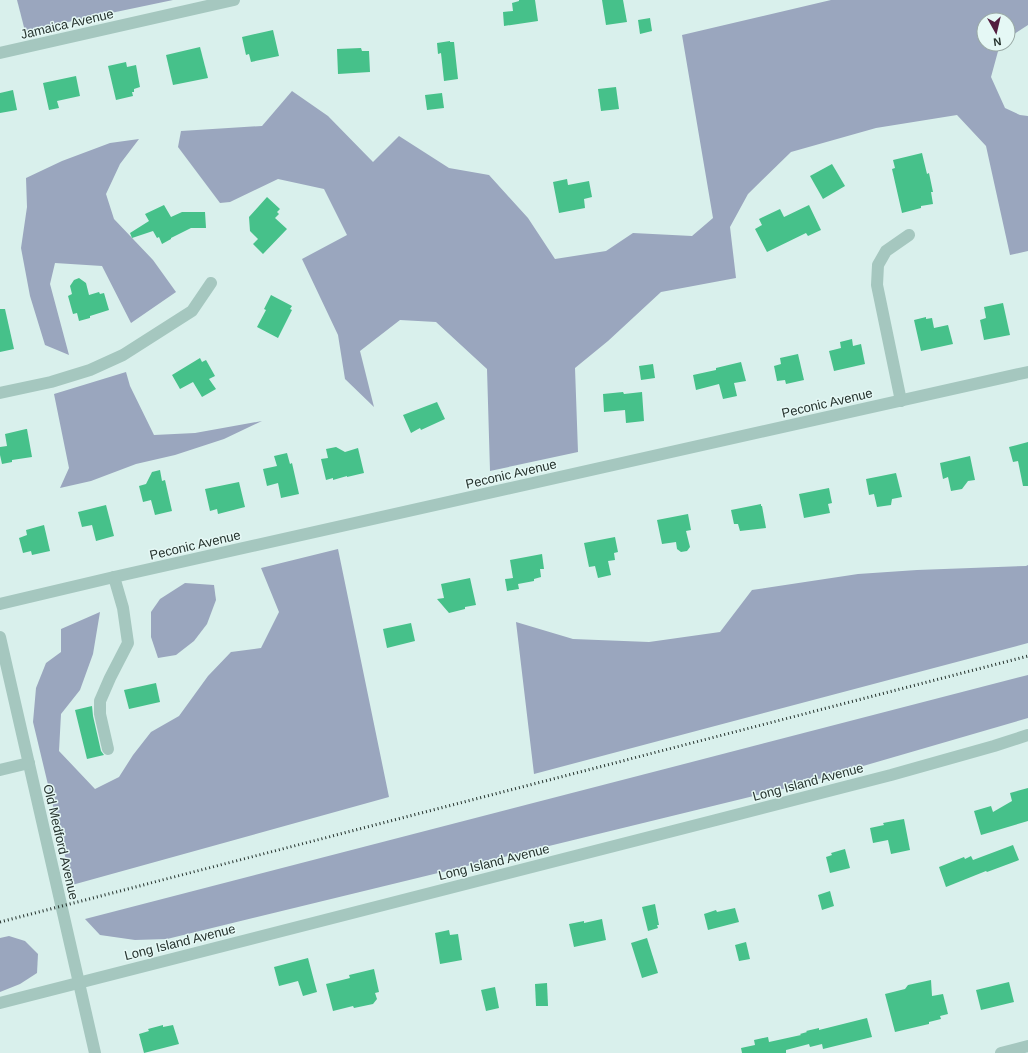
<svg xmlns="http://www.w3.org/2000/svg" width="1028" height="1053" viewBox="0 0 1028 1053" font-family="Arial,sans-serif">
  <rect width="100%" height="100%" fill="#d9f0ec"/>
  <g fill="#9aa6be">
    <path d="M17,0H173L25,31Z"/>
    <path d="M831,0H1028V25L1008,38V20H984V44H1000L991,77L1005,108L1020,115L1028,116V251L1010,255L986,146L957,115L876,128L791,152L748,194L730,227L736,278L661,292L608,341L575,368L578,452L490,471L487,369L436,322L400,320L360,351L374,407L345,379L338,335L302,259L347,235L324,189L278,179L230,202L220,203L178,147L181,131L262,126L292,91L328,116L373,162L399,136L449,168L489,175L528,218L555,259L606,251L633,233L692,236L713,218L682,35Z"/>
    <path d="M139,139L120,164L106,194L114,219L153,260L176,292L131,323L102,266L55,263L50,284L69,355L45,345L30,296L21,248L27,207L26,178L62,161L110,143Z"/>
    <path d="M126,372L130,386L154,435L195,433L262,421L224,439L175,455L136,464L91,481L60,488L69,468L54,394Z"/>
    <path d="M338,549L389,797L72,885L33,722L36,688L46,663L61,652V629L100,612L93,654L80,690L61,714L59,751L95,789L119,777L133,755L151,732L179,716L208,676L231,652L261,648L279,612L261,568Z"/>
    <path d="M1028,565V643L534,774L516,622L573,639L649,642L720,632L752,590L858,574L917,570L1026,566Z"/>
    <path d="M185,583L214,585L216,600L207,624L194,641L176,655L158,658L151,637V612L160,599Z"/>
    <path d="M1028,675V718L791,787L167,939L135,940L100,935L85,919Z"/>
    <path d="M9,936L25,941L38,954L37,973L20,984L0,992V938Z"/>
  </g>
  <g fill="#46c18a">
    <path d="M519,0H535L538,21L504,26L503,12L513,11L512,3L519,1Z"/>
    <path d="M602,0H623L627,22L606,25Z"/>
    <path d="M650,18L652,31L640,34L638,20Z"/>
    <path d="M273,30L279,56L251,62L249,54L246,55L242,37Z"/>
    <path d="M450,41V42H454L458,79L444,81L441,53L438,54L437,43Z"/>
    <path d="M200,47L208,78L173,85L166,55Z"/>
    <path d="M361,48L362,51H369L370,72L338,74L337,49Z"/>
    <path d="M126,62L127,67L136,65L140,87L134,89V92H132L133,96L116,100L108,66Z"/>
    <path d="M76,76L80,96L57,101L59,108L49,110L43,83Z"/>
    <path d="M616,87L619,109L601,111L598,89Z"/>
    <path d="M13,90L17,110L0,113V93Z"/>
    <path d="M442,93L444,108L427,110L425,95Z"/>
    <path d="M922,153L927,174L929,173L933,192H931L933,204L921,206V208L902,213L892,169L895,168L893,160Z"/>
    <path d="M832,164L845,186L823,199L810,176Z"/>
    <path d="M567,179L568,185L589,181L592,197L584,199L585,208L559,213L553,182Z"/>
    <path d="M267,197L280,209L277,212L279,214L275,218L287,229L263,254L253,244L258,239L250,231L249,217Z"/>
    <path d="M164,205L171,217L182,212H205L206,228H191L171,238V239L162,244L159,237L157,238L153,231L132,238L130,233L149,221L145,214Z"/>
    <path d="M809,205L821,230L808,236L806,233L767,252L755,229L762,225L759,219L780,209L784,217Z"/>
    <path d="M79,278L86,283L89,295L99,292L100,294L104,293L109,310L90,316V318L79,321L77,313L73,314L68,296L72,294L70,286L74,280Z"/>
    <path d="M271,295L292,306L290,309L292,310L278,338L257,327L266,310L264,309Z"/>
    <path d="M1003,303L1010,335L984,340L980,320L986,318L984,307Z"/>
    <path d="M0,309H5L14,349L0,352Z"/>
    <path d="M926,317V319L932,318L934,328L948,325L953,344L921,351L914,320Z"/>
    <path d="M852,339L853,346L861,344L865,364L834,371L829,351L841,348L840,342Z"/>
    <path d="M798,354L804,380L786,384L785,380L777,381L774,366L781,364L780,358Z"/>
    <path d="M200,358L202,362L206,360L215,376L209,379L216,389L202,397L193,382L180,389L172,375Z"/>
    <path d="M741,362L746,381L734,383L737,396L723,399L719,384L696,390L693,375L716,370V368Z"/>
    <path d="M653,364L655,378L641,380L639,366Z"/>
    <path d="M623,392L624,394L642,392L644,421L626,423L625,410L604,412L603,394Z"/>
    <path d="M437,402L445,419L421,430L420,428L411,433L403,415Z"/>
    <path d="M26,429H27L32,457L12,460V462L2,464L0,455V447L7,446L5,434Z"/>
    <path d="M1028,442V486H1023L1018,461L1013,462L1009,447Z"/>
    <path d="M336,447L345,452L358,448L364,473L347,477V476L333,480V478L326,480L321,459L328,458L326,449Z"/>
    <path d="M287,453L290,464L292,463L299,494L281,498L278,483L267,486L263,469L277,466L274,456Z"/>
    <path d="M970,456L975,480L968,481L962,489L951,491L948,477L943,479L940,463Z"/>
    <path d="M160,470L162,481L165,480L172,511L155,515L151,500L143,502L139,486L146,484L152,472Z"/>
    <path d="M896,473L902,497L892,499L891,505L877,507L874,494L869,495L866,479Z"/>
    <path d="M239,482L245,507L218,514L217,509L210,511L205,489Z"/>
    <path d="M829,488L832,503L828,504L830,513L804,518L799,494Z"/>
    <path d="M761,504V506H762L766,528L740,531L738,524H734L731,510Z"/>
    <path d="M106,505L114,536L96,541L92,525L82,527L78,512Z"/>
    <path d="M688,514L691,530L686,531L690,547L687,551L681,552L677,549L676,542L662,544L657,520Z"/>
    <path d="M44,525L50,551L32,555L31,551L23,553L19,538L27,535L26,530Z"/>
    <path d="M615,537L618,552L614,553L615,560L608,561L611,575L598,578L595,566L589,567L584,543Z"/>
    <path d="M542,554L544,569H540L541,577L534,579V581L518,584L519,589L507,591L505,579L513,578L510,560Z"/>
    <path d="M470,578L476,605L465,607V609L449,613L437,599L444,598L441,584Z"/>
    <path d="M411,623L415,641L387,648L383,629Z"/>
    <path d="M156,683L160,702L129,709L124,690Z"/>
    <path d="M92,706L93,716L101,751L104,755L87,759L75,710Z"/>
    <path d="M1028,788V821L981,835L974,811L991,806L993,812L1012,801L1010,793Z"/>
    <path d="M904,819L910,850L891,854L888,840L873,843L870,828L884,825L883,823Z"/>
    <path d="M1013,845L1019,860L987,872L986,871L946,887L939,867L964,857L965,859L971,856L973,860Z"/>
    <path d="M845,849L850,868L830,873L826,857L832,855L831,853Z"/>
    <path d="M830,891L834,906L822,910L818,895Z"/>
    <path d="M655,904L659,925H657L658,928L648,931L642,907Z"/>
    <path d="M735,908L739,922L708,930L704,914L716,910L717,912Z"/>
    <path d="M602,919L606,940L574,947L569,924L584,921V923Z"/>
    <path d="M449,930L450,935L458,934L462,960L440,964L435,933Z"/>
    <path d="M647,938L658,973L642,978L631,943Z"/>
    <path d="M746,942L750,959L739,961L735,945Z"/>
    <path d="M308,958L317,992L303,996L298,981L279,986L274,967Z"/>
    <path d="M374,969L379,992L375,993L377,999L373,1004L354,1008L353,1006L333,1011L326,984L350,978L349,975Z"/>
    <path d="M931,980L932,996L943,994L948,1014L940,1016L941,1019L929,1022V1024L895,1032L885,994L905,989L908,985Z"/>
    <path d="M1009,982L1014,1002L981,1010L976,990Z"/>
    <path d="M547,983L548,1006H536L535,984Z"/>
    <path d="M495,987L499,1008L486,1011L481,990Z"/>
    <path d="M867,1018L872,1037L823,1049L822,1044L810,1047L809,1044L786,1050V1053H742L741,1048L755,1045L754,1040L768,1037L769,1042L801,1035L800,1034L807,1032L806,1031L819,1028V1030Z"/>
    <path d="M163,1025V1027L173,1025L179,1044L144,1053L139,1034L149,1031L148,1029Z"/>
  </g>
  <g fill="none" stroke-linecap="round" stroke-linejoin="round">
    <g stroke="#a5c7bf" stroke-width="12">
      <path d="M0,53L234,0"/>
      <path d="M0,393L51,382L90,370L123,355L192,311L211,283"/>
      <path d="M901,401L877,285L878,265L886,251L909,235"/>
      <path d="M0,604L114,577L1028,372"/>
      <path d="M0,637L95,1053"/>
      <path d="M108,749L100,714V701L110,678L128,643L123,608L114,577"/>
      <path d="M0,770L29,763"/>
      <path d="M0,1003L716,820L891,775L994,746L1028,735"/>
      <path d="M1001,1053L1028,1046"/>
    </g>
    <path stroke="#26332e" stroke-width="3" stroke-dasharray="1 3" stroke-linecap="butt" d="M0,922L1028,656"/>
  </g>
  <g text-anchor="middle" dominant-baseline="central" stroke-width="3" stroke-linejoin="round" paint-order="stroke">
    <g font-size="13" fill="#26332e" stroke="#e5f8f5">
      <text transform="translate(67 24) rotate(-13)">Jamaica Avenue</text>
      <text transform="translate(827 403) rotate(-13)">Peconic Avenue</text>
      <text transform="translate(511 474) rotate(-13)">Peconic Avenue</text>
      <text transform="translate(195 545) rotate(-13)">Peconic Avenue</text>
      <text transform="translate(808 782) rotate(-15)">Long Island Avenue</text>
      <text transform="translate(61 842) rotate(77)">Old Medford Avenue</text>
      <text transform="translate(494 862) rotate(-14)">Long Island Avenue</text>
      <text transform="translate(180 942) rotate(-14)">Long Island Avenue</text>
    </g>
  </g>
  <g transform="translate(996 32) rotate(172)"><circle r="19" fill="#e5f8f5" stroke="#99a9a5"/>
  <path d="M0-3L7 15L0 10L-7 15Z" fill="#531e3f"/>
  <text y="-6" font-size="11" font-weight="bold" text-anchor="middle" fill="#26332e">N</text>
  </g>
</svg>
